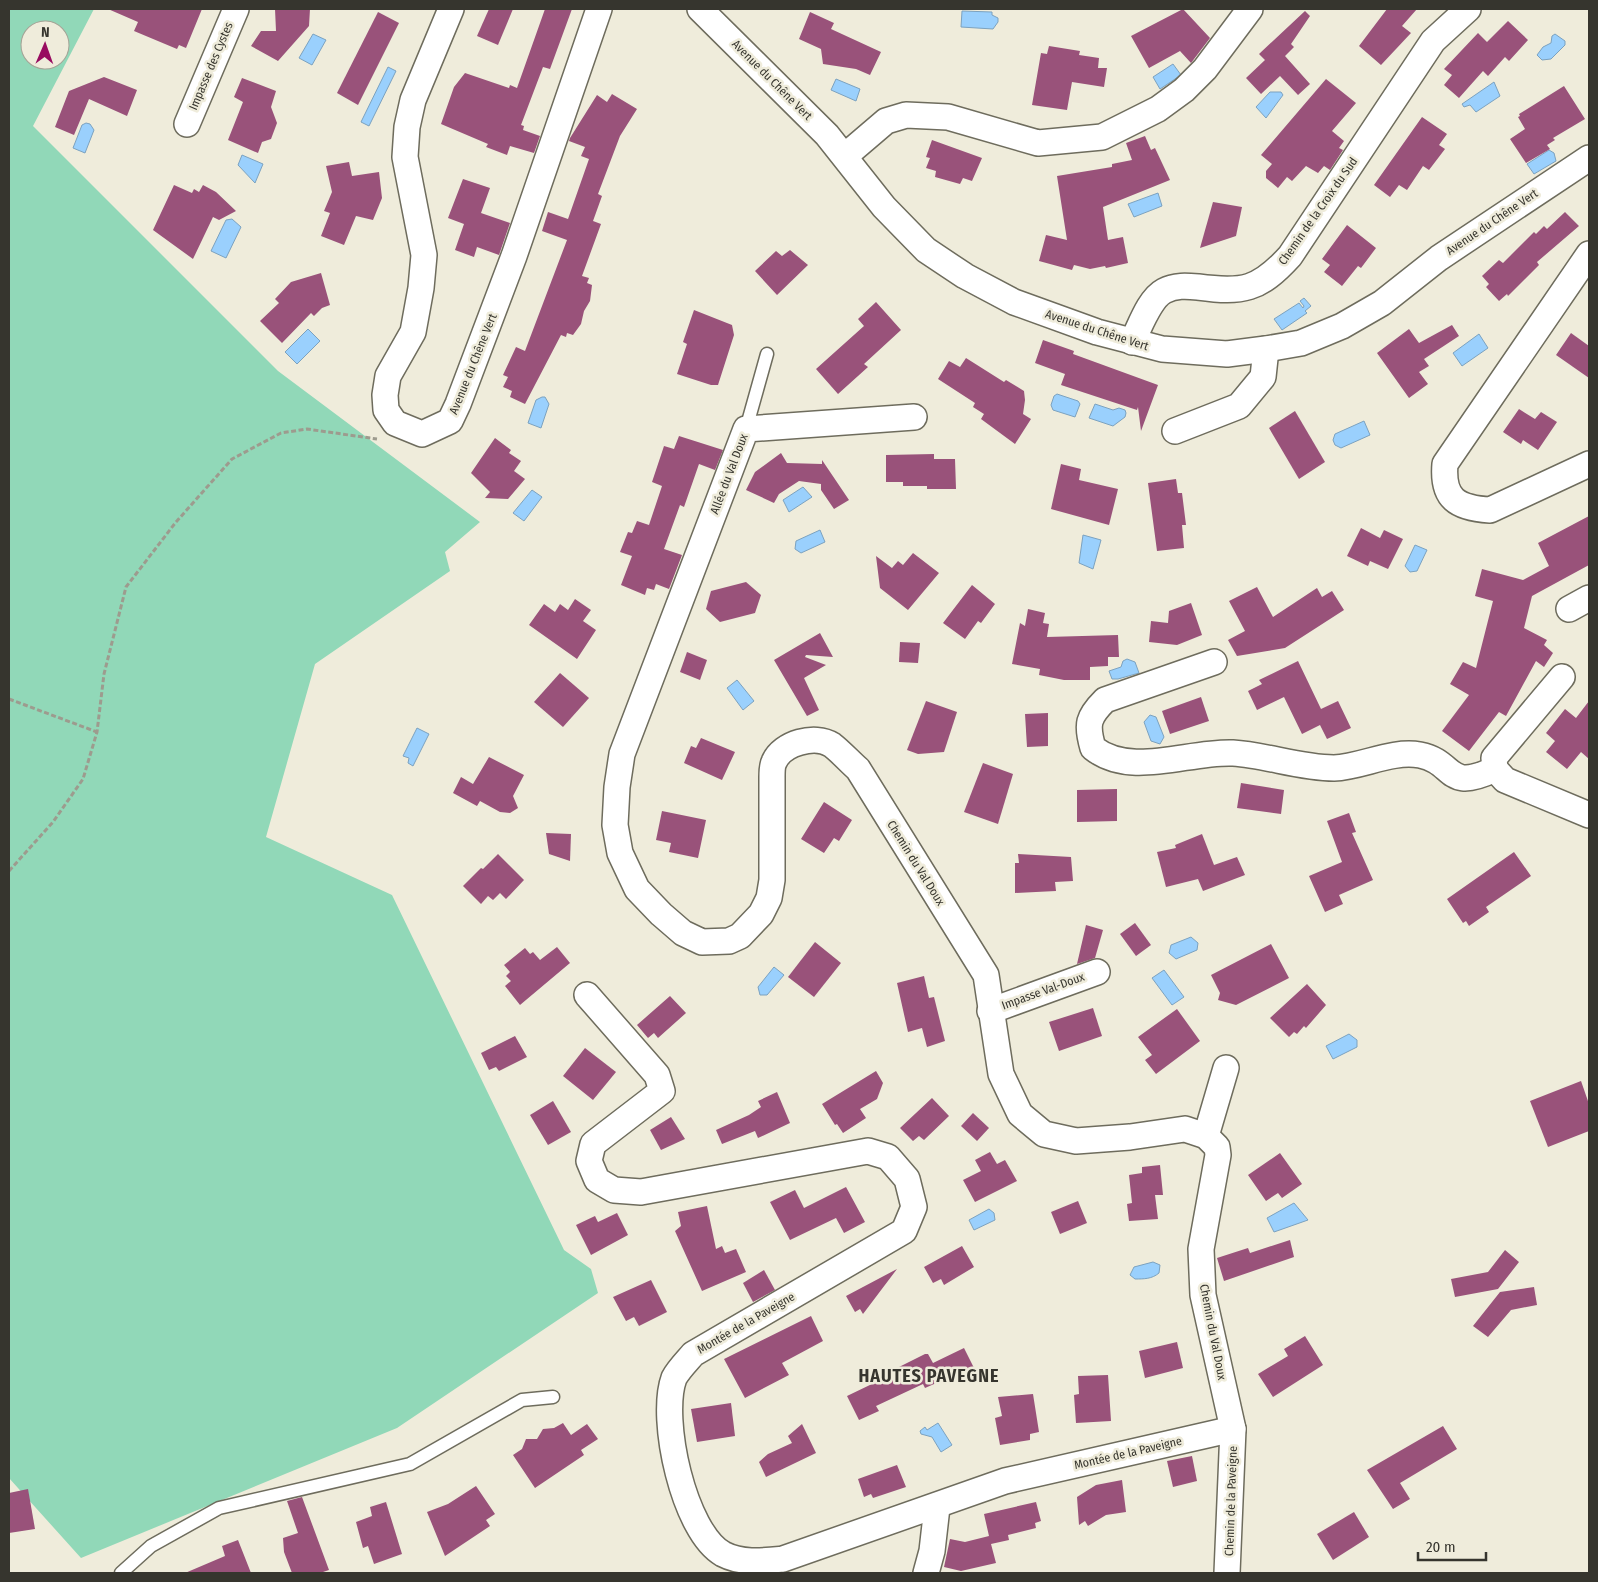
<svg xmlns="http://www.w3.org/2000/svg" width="1598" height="1582" viewBox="0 0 1598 1582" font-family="'Fira Sans Condensed',sans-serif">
  <rect width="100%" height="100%" fill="#efecdb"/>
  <path fill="#91d8b8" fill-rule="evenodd" d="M9,9H94L33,126L278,371L480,522L445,552L450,571L315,664L266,837L392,895L564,1250L591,1269L598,1293L397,1428L81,1558L9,1478ZM30,30H60V60H30Z"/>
  <g fill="#9ad0fd" stroke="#7ca2bf">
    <path d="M962,11L992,12V15L998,18V22L993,29L961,27Z"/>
    <path d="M313,34L326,40L312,65L299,58Z"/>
    <path d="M1555,34L1565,41V45L1551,59L1542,60L1537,55L1543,47L1551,43L1552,36Z"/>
    <path d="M1173,64L1181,75L1160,89L1153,77Z"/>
    <path d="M388,67L396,71L369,126L361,122Z"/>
    <path d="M836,79L860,89L856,101L831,90Z"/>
    <path d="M1494,82L1500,96L1476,112L1470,105L1464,107L1462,104Z"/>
    <path d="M1270,92H1281L1283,95L1266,118L1256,107Z"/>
    <path d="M86,123L90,124L94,130L85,153L73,148L82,125Z"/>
    <path d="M1549,150L1554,153L1556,161L1534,174L1527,164Z"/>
    <path d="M242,155L263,164L255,183L238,165Z"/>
    <path d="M1158,193L1162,206L1134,217L1128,204Z"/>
    <path d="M232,219L241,227L226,258L211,251L226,220Z"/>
    <path d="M1304,298L1311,306L1305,311L1307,313L1282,330L1274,319L1299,303L1303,308L1304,306L1300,301Z"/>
    <path d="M308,329L320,341L297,364L285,352Z"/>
    <path d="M1479,334L1488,348L1462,366L1453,353Z"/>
    <path d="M1057,394L1078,401L1080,404L1075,417L1053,410L1051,405L1054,396Z"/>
    <path d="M542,397H545L549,404L541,428L528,423L536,400Z"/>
    <path d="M1095,404L1113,410L1119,408L1125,410L1126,413L1125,417L1113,426L1089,418Z"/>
    <path d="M1364,421L1370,435L1341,448L1335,445L1333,440L1335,434Z"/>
    <path d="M803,487L812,497L789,512L783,500Z"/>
    <path d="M532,490L542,497L524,521L513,513Z"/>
    <path d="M820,530L825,542L801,553L795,549L796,541Z"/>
    <path d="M1083,535L1101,540L1093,569L1079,563Z"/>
    <path d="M1415,545L1427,550L1417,571L1410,572L1405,566Z"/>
    <path d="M1127,659L1135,662L1139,673L1118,679H1112L1109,671L1121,667L1123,661Z"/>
    <path d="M737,680L754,701L743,710L727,688Z"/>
    <path d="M1150,715L1156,717L1164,737L1160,744L1151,741L1144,722Z"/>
    <path d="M417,728L429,734L413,766L408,763L409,758L403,756Z"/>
    <path d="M1191,937L1198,943L1197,950L1176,959L1169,953L1171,945Z"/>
    <path d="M774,967L784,975L767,995H760L758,987Z"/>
    <path d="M1164,970L1184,997L1172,1005L1152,978Z"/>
    <path d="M1349,1034L1357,1040V1047L1333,1059L1326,1046Z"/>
    <path d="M1294,1203L1308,1220L1274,1232L1267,1218Z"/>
    <path d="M989,1209L994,1213L995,1220L974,1230L969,1220Z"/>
    <path d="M1153,1262L1160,1265L1159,1273C1152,1279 1144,1279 1135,1279L1130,1275L1134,1267Z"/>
    <path d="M938,1423L952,1445L941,1452L932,1437L921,1434L920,1431L925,1427L927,1430Z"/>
  </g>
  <g fill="#99527a">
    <path d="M108,9H202L186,48L179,45L177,49L134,31L138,22Z"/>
    <path d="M275,9H310L309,26L278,61L251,46L261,31H276Z"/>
    <path d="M489,9H513L498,45L477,36Z"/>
    <path d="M545,9H572L550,69L543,67L521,125L524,126L523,130L540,136L534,153L510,146L507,155L486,147L488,144L441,124L454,87L465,73L509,88L510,85L517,88Z"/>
    <path d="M1183,9L1210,38L1191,63L1180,51L1149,68L1131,36Z"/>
    <path d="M1387,9H1417L1402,26L1411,33L1381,65L1359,46Z"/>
    <path d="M1305,11L1310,16L1291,44L1294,47L1285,56L1310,84L1298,95L1280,76L1261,94L1246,78L1265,60L1259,54Z"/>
    <path d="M378,12L399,23L358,105L337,93Z"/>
    <path d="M810,12L834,23L831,29L881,52L870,75L856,69L823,64L821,49L799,39Z"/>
    <path d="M1508,21L1528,40L1509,61L1505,57L1488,76L1483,71L1459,98L1444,85L1452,75L1444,69L1478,33L1487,42Z"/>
    <path d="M1049,46L1080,51L1079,55L1099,58L1098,68H1107L1104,87L1072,82L1067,110L1032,105L1041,53L1047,54Z"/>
    <path d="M104,77L137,90L127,116L89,99L74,135L55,127L69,91Z"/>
    <path d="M242,78L276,91L271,107L277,123L271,139L262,142L258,153L228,140L243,102L234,97Z"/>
    <path d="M1326,79L1356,103L1332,131L1344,141L1339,148L1343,150L1330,170L1324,166L1318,173L1306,166L1292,181L1287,177L1278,188L1266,178V171L1272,164L1261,155Z"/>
    <path d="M1564,86L1585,119L1553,138L1555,140L1547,145L1550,149L1526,163L1510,139L1525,129L1518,117L1520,116L1519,114Z"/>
    <path d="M612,94L637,109L620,136L598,194L602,196L593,221L601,224L582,276L589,278L587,283L592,285L590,301L584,311L581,324L573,335L567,333L566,337L561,335L525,404L510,397L512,391L503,387L508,377L503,375L516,347L525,351L567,240L542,231L548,212L568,219L589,159L581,156L585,147L569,141L570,138L597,95L607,102Z"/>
    <path d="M1422,117L1447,134L1439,145L1445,149L1429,170L1423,166L1407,190L1399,185L1390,197L1374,185Z"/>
    <path d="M1145,136L1151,150L1155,148L1170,180L1103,207L1108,240L1123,237L1128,263L1106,268L1105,266L1090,269L1074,265L1072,270L1039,261L1046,235L1067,240L1057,176L1112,167V164L1132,160L1126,143Z"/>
    <path d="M932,140L982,158L972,181L963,178L960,184L935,177L936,171L926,168L930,158L926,157Z"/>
    <path d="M349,162L352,176L379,172L382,198L373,220L356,216L344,245L321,236L330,213L324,211L332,192L326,166Z"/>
    <path d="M463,179L490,188L481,213L510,223L499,255L477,247L474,257L455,250L464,224L448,218Z"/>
    <path d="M174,185L192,193L194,189L199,192L203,185L216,192L236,211L219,220L213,217L193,259L153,230Z"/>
    <path d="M1213,202L1242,207L1236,236L1200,248Z"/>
    <path d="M1565,212L1579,226L1537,262L1539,265L1508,296L1507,294L1499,301L1486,287L1489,284L1482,276L1499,260L1503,263L1534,232L1536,234L1544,226L1547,229Z"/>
    <path d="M1347,225L1376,248L1361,268L1358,266L1342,286L1324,272L1330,265L1322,259Z"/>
    <path d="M790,250L808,265L777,295L755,271L776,251L782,256Z"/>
    <path d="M321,273L330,305L322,308L314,316L311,313L282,343L260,321L279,303L275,299L291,282Z"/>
    <path d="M876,302L901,330L864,364L868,367L838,394L816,369L864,326L858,319Z"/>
    <path d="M694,310L732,325L734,335L718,385H711L677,374L687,344L683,342Z"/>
    <path d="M1452,325L1459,336L1424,359L1429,366L1419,372L1428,384L1409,398L1377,353L1409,329L1419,343Z"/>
    <path d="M1571,333L1589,346V378L1556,355Z"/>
    <path d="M1043,340L1074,351L1073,354L1158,385L1141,431L1138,407L1137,410L1061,385L1065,374L1035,363Z"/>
    <path d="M966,358L1004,382L1006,380L1024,391L1025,400L1023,414L1031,419L1015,444L981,419L984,414L973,407L975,403L938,379L949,361L960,367Z"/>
    <path d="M1519,409L1535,419L1541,412L1557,422L1538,450L1523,440L1521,444L1503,432Z"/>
    <path d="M1295,411L1325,462L1299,479L1269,428Z"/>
    <path d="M679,436L723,450L715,470L699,464L684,507L680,505L664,549L682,555L669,589L656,584L654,590L647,588L645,595L621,585L632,556L620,552L628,532L632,533L637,521L649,525L662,486L652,482L664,446L674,449Z"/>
    <path d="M495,438L511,450L509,453L521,461L514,471L525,479L508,499L485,498L490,492L471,473Z"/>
    <path d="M781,453L787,463L822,464V460L849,500L834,509L821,490V484L799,481L779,494L774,503L746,490L755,472Z"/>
    <path d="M934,454V459H955L956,489H927V486H903V482H886V455Z"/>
    <path d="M1061,464L1081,469L1079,480L1118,489L1109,525L1051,509Z"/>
    <path d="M1176,479L1178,493H1182L1186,525H1182L1184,548L1157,551L1148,483Z"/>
    <path d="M1589,516V565L1532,596L1524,628L1547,640L1544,645L1553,653L1544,667L1536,661L1506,716L1499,712L1469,751L1442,731L1469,695L1450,684L1463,662L1476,668L1493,601L1475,596L1482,569L1523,580L1549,566L1538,543Z"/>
    <path d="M1361,528L1380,538L1384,530L1403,539L1388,569L1370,561L1368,566L1347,556Z"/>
    <path d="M913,553L939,573L908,610L880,588L876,556L892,568L898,561L903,565Z"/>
    <path d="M746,582L761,595L755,613L720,622L706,609L711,591Z"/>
    <path d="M972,585L995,604L981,623L978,621L965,639L943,623Z"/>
    <path d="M1257,587L1273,617L1317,588L1322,597L1332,591L1344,610L1285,648L1237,656L1228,640L1245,631L1229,601Z"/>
    <path d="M575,599L591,610L583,621L596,630L577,659L529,625L544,604L555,612L560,604L568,610Z"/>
    <path d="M1191,603L1202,635L1177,645L1149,642L1151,621L1168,623L1169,611Z"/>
    <path d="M1028,609L1045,613L1043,623L1049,624L1047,637L1118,635L1119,657H1108V666L1090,667V680H1064L1039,675L1040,669L1012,664L1020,623L1025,626Z"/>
    <path d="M820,633L833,657L806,655L805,657L826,665L804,678L819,710L807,716L774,660Z"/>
    <path d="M900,642L920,643L918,663L899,662Z"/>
    <path d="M687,652L707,660L700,680L680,672Z"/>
    <path d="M1298,661L1321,709L1338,701L1351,728L1327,739L1320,725L1302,734L1284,697L1257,710L1248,691L1262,684L1259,680Z"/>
    <path d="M560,673L589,698L563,727L534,702Z"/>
    <path d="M1201,697L1209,721L1170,734L1162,711Z"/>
    <path d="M926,701L957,712L944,752L918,754L907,750Z"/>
    <path d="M1589,701V759L1581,752L1567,769L1546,752L1555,741L1546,733L1565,709L1576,718Z"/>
    <path d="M1048,713V746L1027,747L1025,714Z"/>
    <path d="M701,738L735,752L722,780L684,763L691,746L696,748Z"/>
    <path d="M489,757L524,775L513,796L518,808L510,813L500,812L480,801L477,806L453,793L461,777L473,784Z"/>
    <path d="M983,763L1013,774L998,824L964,812Z"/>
    <path d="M1241,783L1284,790L1281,814L1237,808Z"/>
    <path d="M1117,789V821L1077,822V790Z"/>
    <path d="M824,802L852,820L839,841L834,838L824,853L801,839Z"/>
    <path d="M662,811L706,820L698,858L669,852L671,843L656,840Z"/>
    <path d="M1349,813L1356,832L1352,833L1373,880L1339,895L1343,904L1325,912L1309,876L1342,862L1327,821Z"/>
    <path d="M546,833L571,834L570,861L549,854Z"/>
    <path d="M1202,834L1214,865L1237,857L1245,875L1203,891L1198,879L1166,887L1157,852L1176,848L1175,845Z"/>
    <path d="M1514,852L1531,876L1486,907L1489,912L1469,926L1466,921L1463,923L1447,899Z"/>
    <path d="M498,854L524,880L506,899L500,893L493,900L488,896L481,904L463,886L481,868L483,869Z"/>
    <path d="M1018,854L1071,857L1073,881L1055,882L1056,891L1015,893V863H1019Z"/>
    <path d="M1135,923L1151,945L1136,956L1120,934Z"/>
    <path d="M1086,925L1103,930L1095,958L1077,964Z"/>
    <path d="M815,942L841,963L814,997L788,977Z"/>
    <path d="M1271,944L1289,978L1236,1005L1218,1000L1220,993L1211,975Z"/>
    <path d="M557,947L570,963L520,1005L505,986L511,981L506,976L510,972L504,965L525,948L530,954L533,952L540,960Z"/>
    <path d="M924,976L929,998L934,997L945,1041L927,1047L922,1028L908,1032L897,983Z"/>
    <path d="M1307,984L1326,1005L1306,1028L1304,1026L1297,1034L1294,1032L1289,1037L1270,1018Z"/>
    <path d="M670,996L686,1013L658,1038L654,1033L648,1038L637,1025Z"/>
    <path d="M1093,1008L1102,1036L1059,1051L1049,1022Z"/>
    <path d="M1177,1009L1200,1041L1156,1074L1145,1060L1152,1055L1138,1037Z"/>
    <path d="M515,1036L527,1057L499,1071L496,1067L489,1070L481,1053Z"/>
    <path d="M585,1048L616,1072L593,1100L563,1076Z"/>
    <path d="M876,1071L883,1083L877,1099L860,1109L866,1118L843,1133L837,1124L835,1125L822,1104Z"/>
    <path d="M1581,1081L1589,1104V1131L1548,1147L1530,1101Z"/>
    <path d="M777,1092L790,1123L758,1138L755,1131L722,1144L716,1130L749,1115L761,1107L758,1101Z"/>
    <path d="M932,1098L949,1116L924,1140L919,1136L913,1141L900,1128Z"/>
    <path d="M553,1101L571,1132L548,1145L530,1115Z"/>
    <path d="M973,1113L989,1128L977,1141L961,1126Z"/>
    <path d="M671,1117L685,1139L661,1150L650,1130Z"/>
    <path d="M990,1152L997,1164L1005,1160L1017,1181L975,1202L963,1180L981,1171L975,1160Z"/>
    <path d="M1280,1153L1302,1184L1282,1198L1278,1193L1266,1201L1248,1175Z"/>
    <path d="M1160,1165L1163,1195H1155L1158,1219L1129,1221L1127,1204L1132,1203L1129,1175L1142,1173V1167Z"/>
    <path d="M846,1187L865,1222L844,1233L836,1218L790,1240L770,1202L795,1190L804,1208Z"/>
    <path d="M1078,1201L1087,1223L1060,1234L1051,1212Z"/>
    <path d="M707,1206L716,1249L722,1246L725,1253L736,1249L746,1272L702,1291L675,1231L681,1226L678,1212Z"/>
    <path d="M617,1213L628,1235L591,1255L576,1225L595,1216L598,1222Z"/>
    <path d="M1290,1240L1294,1257L1224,1281L1217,1258L1248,1248L1250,1253Z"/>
    <path d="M962,1246L974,1267L944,1285L941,1279L933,1283L924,1267Z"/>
    <path d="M1505,1250L1519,1262L1498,1289L1455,1297L1451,1279L1488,1272Z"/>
    <path d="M897,1269L863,1314L860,1309L855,1312L846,1296Z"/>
    <path d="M764,1270L775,1290L753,1302L743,1283Z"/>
    <path d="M651,1280L667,1312L639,1326L634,1317L626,1321L613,1297Z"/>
    <path d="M1534,1287L1537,1305L1511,1310L1488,1337L1473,1326L1500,1292Z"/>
    <path d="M811,1316L823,1341L782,1363L789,1375L745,1398L724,1359Z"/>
    <path d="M1305,1336L1323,1365L1273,1397L1258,1374L1288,1356L1284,1349Z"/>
    <path d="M1177,1342L1183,1368L1145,1378L1139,1351Z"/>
    <path d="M964,1348L974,1368L942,1383L941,1381L925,1388L923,1384L876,1406L879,1411L859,1420L847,1396L899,1371L897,1368L925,1354H928L933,1363Z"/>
    <path d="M1108,1375L1111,1421L1076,1423L1074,1395L1079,1394L1078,1376Z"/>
    <path d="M1033,1394L1039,1432L1030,1434V1440L1000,1445L995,1418L1002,1416L998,1397Z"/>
    <path d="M731,1403L735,1436L697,1442L691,1409Z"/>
    <path d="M563,1423L571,1435L587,1424L598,1439L581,1450L584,1455L535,1488L513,1455L522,1449L526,1439H537L543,1429L554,1428Z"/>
    <path d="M802,1424L816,1453L766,1477L759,1462L768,1454L792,1443L788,1436Z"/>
    <path d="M1443,1426L1457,1449L1400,1483L1410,1499L1393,1509L1367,1470Z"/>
    <path d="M1192,1456L1197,1481L1173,1487L1167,1461Z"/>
    <path d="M897,1465L906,1487L873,1498L871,1494L864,1497L858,1479Z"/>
    <path d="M1122,1480L1126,1512L1106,1515L1088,1526L1085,1521L1079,1525L1077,1497L1096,1485Z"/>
    <path d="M476,1486L495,1514L486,1520L490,1526L445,1556L427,1512L448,1504Z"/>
    <path d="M28,1489L35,1529L9,1533V1493Z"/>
    <path d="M302,1497L329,1570L320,1573H292L284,1552L283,1538L298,1533L287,1501Z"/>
    <path d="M386,1502L402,1554L374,1564L368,1546L363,1548L356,1522L372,1516L370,1507Z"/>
    <path d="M1036,1502L1041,1521L1035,1523L1036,1528L1008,1535L1009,1540L991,1544L996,1563L961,1571L944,1567L950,1539L965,1542L989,1536L984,1514Z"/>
    <path d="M1354,1512L1369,1537L1333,1560L1317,1534Z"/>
    <path d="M238,1540L251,1573H185L225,1556L222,1546Z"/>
  </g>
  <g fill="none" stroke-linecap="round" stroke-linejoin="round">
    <defs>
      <g id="lane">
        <path d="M746,429L767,354"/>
        <path d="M121,1573L151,1546L219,1508L410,1464L522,1400L553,1397"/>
      </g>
      <g id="street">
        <path d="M451,9L413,100L407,127L405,157L424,255L421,288L413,332L388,376L385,395L386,410L395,423L422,434L450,421L458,404L514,256L599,9"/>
        <path d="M700,9L827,135L884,207L926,250L965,276L1014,302L1097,332L1162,349L1227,354L1266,349L1301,343L1342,326L1382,303L1439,258L1589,158"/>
        <path d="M187,124L236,9"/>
        <path d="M845,156L886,121L906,115L948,117L1038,143L1102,137L1158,109L1184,90L1205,69L1250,9"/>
        <path d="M1589,254L1445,464C1442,499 1457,508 1490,510L1589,464"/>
        <path d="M1132,342C1140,327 1149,299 1164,291C1175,285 1187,286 1198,287C1243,293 1259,290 1290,256L1433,41L1468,9"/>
        <path d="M914,417L746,429L622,754L617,787L615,825L620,853L637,889L661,914L683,933L702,942L729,941L740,936L761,914L769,898L772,880V777C772,773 772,766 774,762C782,743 815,734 832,745C841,752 850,762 858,769L986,975L1001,1074L1020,1114L1044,1134L1076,1141L1130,1137L1185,1129L1206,1136L1217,1147L1218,1155L1201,1249L1203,1295L1233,1429L1227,1573"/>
        <path d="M1175,431L1239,406L1263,377L1266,349"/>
        <path d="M1569,609L1589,598"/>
        <path d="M1214,662L1105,700C1088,717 1086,724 1093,748C1131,778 1188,751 1233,753C1266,755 1300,768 1334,768C1362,767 1391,750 1420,755C1456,762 1445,793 1495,769"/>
        <path d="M1562,677L1494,758L1495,769L1505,780L1589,815"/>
        <path d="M587,995L657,1075L662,1091L593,1144L589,1161L597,1180L614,1190L641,1192L868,1151L888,1157L907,1179L914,1207L904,1231L693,1354C687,1361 678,1370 674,1378C659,1419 684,1532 723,1554C742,1564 764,1561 783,1559L1005,1481L1233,1429"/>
        <path d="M990,1011L1097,972"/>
        <path d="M1206,1136L1226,1068"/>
        <path d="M926,1573L932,1551L937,1507"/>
      </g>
    </defs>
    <use href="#lane" stroke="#6e6c5d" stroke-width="15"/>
    <use href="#street" stroke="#6e6c5d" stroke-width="28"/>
    <g stroke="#9d9b8e" stroke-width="3" stroke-dasharray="5 2.5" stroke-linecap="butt">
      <path d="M9,699L97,732"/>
      <path d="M9,871L53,822L83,779L97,732L104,674L126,587L176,522L232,459L281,433L307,429L377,439"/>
    </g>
    <use href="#lane" stroke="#fff" stroke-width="12"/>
    <use href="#street" stroke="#fff" stroke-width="25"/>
  </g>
  <g text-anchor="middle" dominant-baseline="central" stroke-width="5" stroke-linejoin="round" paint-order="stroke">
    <g font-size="12" fill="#36352e" stroke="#efecdb">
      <text transform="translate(211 66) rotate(-67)">Impasse des Cystes</text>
      <text transform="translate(772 80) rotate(45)">Avenue du Chêne Vert</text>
      <text transform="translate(1318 211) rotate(-55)">Chemin de la Croix du Sud</text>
      <text transform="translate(1492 222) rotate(-34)">Avenue du Chêne Vert</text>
      <text transform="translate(1097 330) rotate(18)">Avenue du Chêne Vert</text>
      <text transform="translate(473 364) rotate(-68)">Avenue du Chêne Vert</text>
      <text transform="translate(729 474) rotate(-69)">Allée du Val Doux</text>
      <text transform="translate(916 863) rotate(58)">Chemin du Val Doux</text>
      <text transform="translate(1043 991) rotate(-20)">Impasse Val-Doux</text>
      <text transform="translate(746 1323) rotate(-30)">Montée de la Paveigne</text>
      <text transform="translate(1213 1332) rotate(79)">Chemin du Val Doux</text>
      <text transform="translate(1128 1453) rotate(-13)">Montée de la Paveigne</text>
      <text transform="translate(1231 1501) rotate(-88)">Chemin de la Paveigne</text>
    </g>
    <g font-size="18" font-weight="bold" letter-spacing="1" fill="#36352e" stroke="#efecdb">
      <text x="929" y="1376">HAUTES PAVEGNE</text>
    </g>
  </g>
  <rect width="1598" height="1582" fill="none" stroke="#36352e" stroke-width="20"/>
  <g transform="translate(45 45) rotate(2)"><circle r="24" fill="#efecdb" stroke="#a5a396"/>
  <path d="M0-4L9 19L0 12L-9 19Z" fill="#980c60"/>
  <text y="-8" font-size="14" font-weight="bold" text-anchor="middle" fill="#36352e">N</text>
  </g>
  <path d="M1418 1552v8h68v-8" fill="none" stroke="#36352e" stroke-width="2.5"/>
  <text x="1426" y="1552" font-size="15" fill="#36352e" stroke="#efecdb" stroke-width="4" paint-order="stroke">20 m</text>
</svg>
